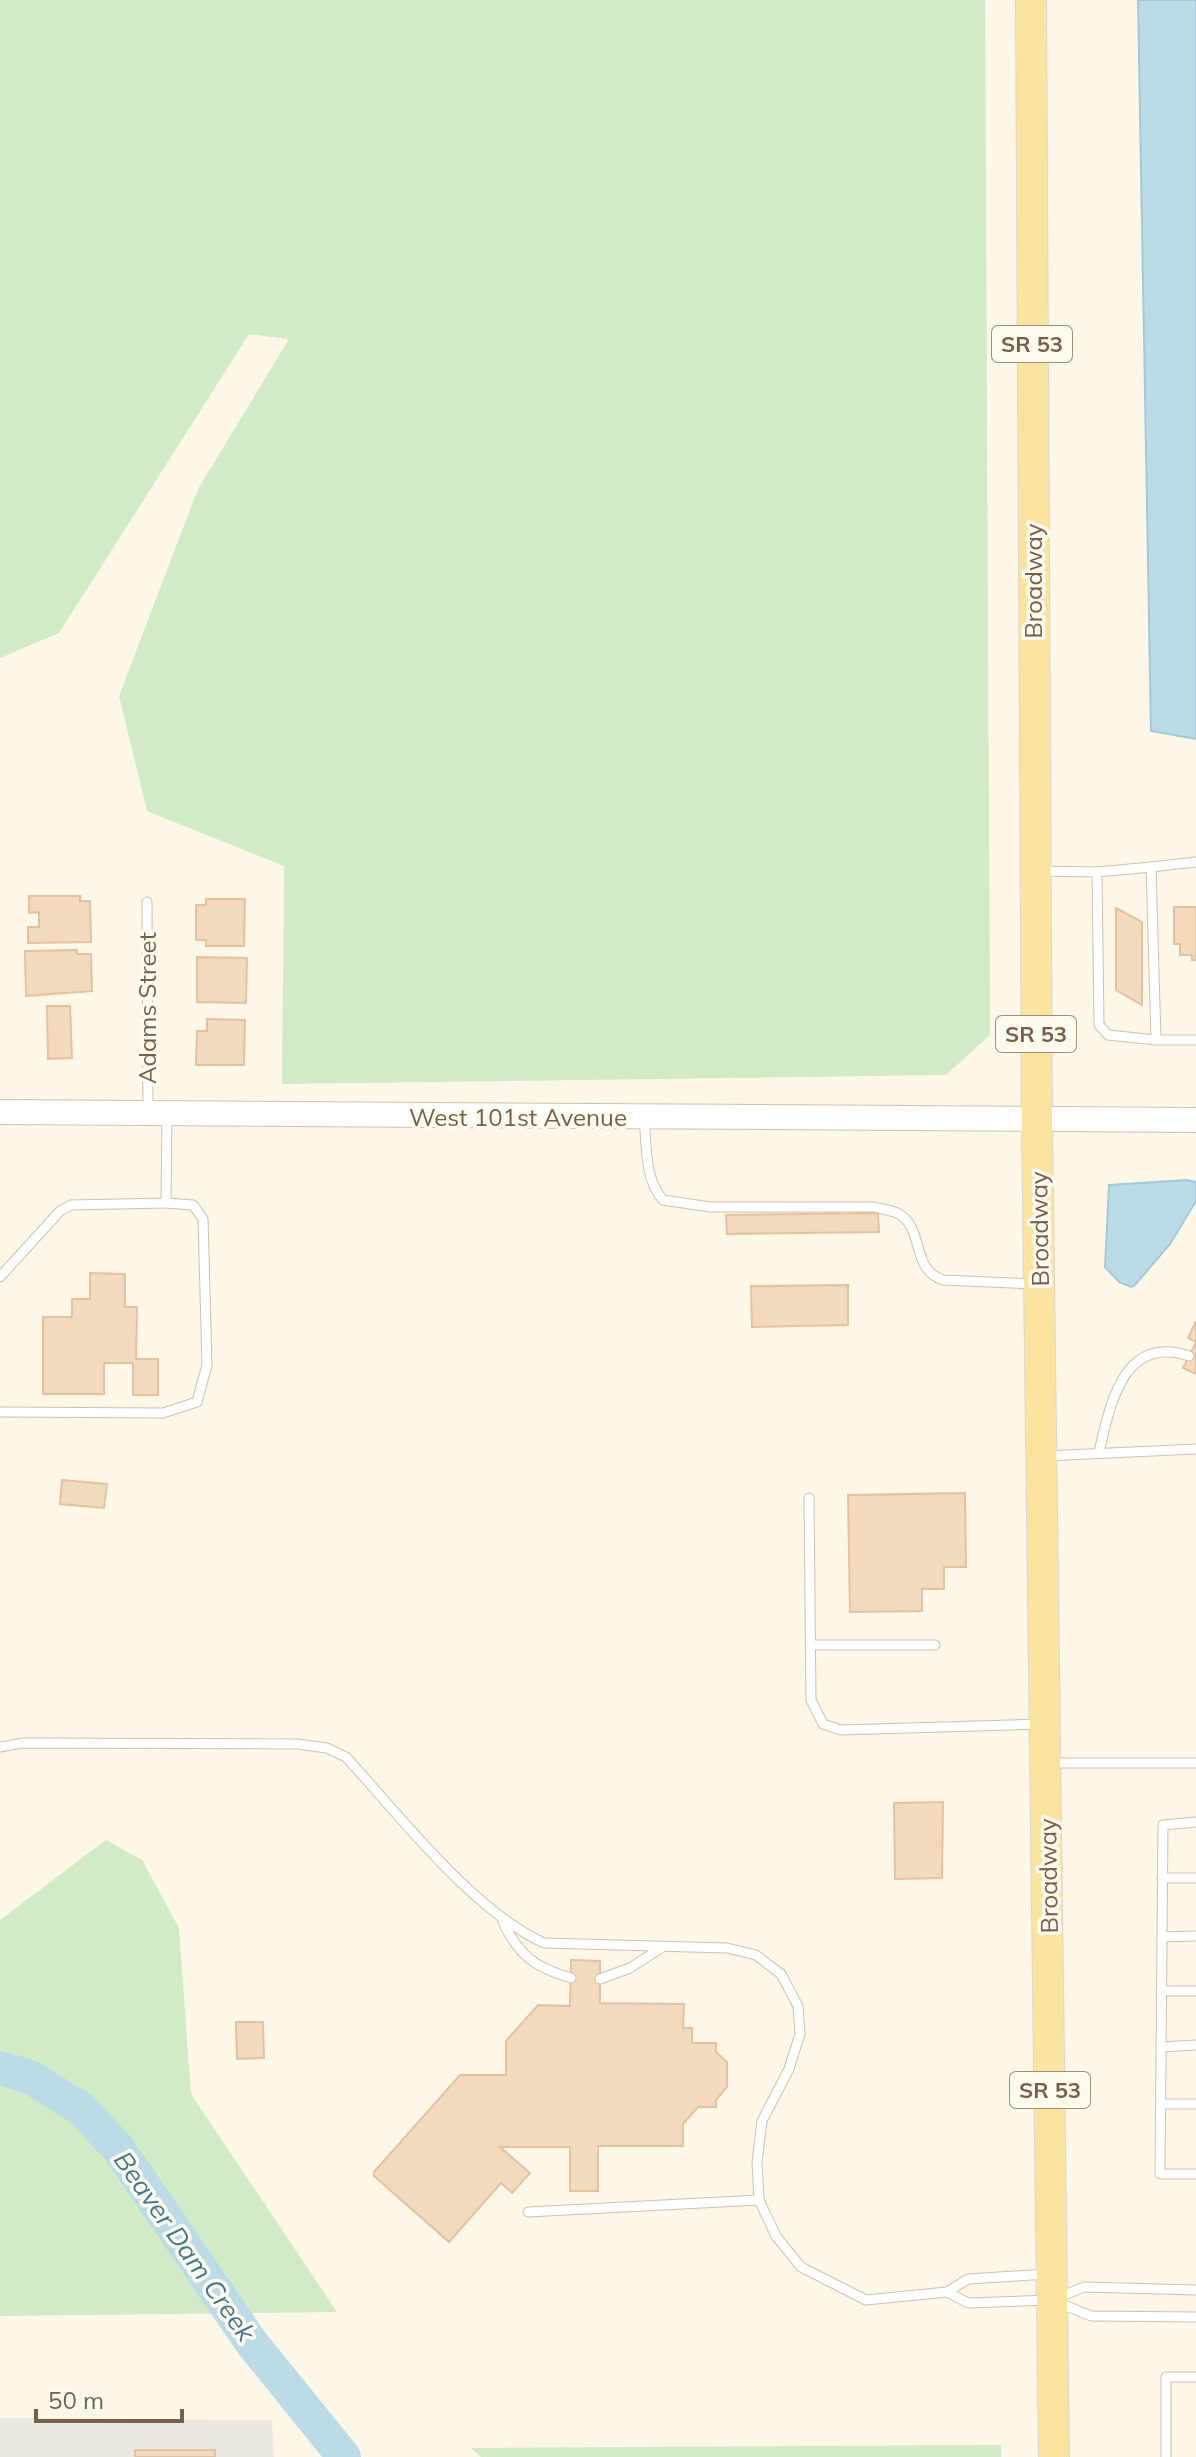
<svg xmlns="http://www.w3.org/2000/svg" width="1196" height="2457" viewBox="0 0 1196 2457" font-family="Mulish,sans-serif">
  <rect width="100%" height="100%" fill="#fdf7e8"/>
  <path fill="#ede8e1" d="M0,2418L272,2420L274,2457H0Z"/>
  <g fill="#d0ebc5">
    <path d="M0,0H985L990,1035L946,1075L282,1084L284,866L147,811L119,696L198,489L289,339L249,334L59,633L0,658Z"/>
    <path d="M106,1840L142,1860L179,1928L191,2094L337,2312L0,2316V1920Z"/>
    <path d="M1001,2445V2457H481L471,2448Z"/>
  </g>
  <g fill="#bbdbe7" stroke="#a2cad9" stroke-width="2">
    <path d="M1138,0H1196V739L1151,731Z"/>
    <path d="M1187,1180L1196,1182V1201L1170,1244L1135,1285L1131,1287L1119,1282L1105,1267L1109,1185Z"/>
  </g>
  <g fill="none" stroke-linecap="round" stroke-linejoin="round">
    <path stroke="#bbdbe7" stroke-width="34" d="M0,2068L30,2077L80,2108L118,2148L251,2342L344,2457"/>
  </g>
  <g fill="#f2dabf" stroke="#e5c29f" stroke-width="2">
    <path d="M29,896H80V901H90L91,942L28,943V927H39V912L29,913Z"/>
    <path d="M206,899H245L244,946H206V940H196V905H206Z"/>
    <path d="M1174,907H1196V960H1192V955H1180V944H1174Z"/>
    <path d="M1116,908L1142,922V1005L1116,990Z"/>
    <path d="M77,950V954H91L92,991L26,996L25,951Z"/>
    <path d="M197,957L247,958L246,1003L197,1002Z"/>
    <path d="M47,1006H70L72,1058L48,1059Z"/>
    <path d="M207,1019L245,1020L244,1065H196L197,1031H207Z"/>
    <path d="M878,1213L879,1232L727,1234L726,1215Z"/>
    <path d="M90,1273L125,1274V1307H137L136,1359H158V1395H133V1363H104V1394H43V1317H72V1299H90Z"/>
    <path d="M848,1285V1325L752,1327L751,1286Z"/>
    <path d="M1196,1321V1374L1183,1368L1196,1342L1188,1338Z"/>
    <path d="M62,1480L107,1484L104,1508L60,1504Z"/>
    <path d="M965,1493L966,1567H944V1589H922V1611L850,1612L848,1495Z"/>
    <path d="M943,1802L942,1878L895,1879L894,1803Z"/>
    <path d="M571,1960L600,1961V2003L684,2004L683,2028H692V2043H716V2052L727,2062V2087L716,2100V2107H698L683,2124V2146H598V2191H570V2147H500L530,2173L512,2193L501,2183L449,2242L374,2176V2172L460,2075H506V2041L538,2005L570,2006Z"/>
    <path d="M236,2022H263L264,2058L237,2059Z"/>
    <rect x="135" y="2450" width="80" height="7"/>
  </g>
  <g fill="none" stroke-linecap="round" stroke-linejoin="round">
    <defs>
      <g id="service">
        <path d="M1151,867L1196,862"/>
        <path d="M1038,871L1097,872L1151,867L1156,1040H1196"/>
        <path d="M1097,872L1099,1025L1108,1035L1156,1040"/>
        <path d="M147,902L148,1111"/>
        <path d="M644,1118C647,1145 644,1179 663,1200L710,1207H874C881,1209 892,1210 899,1214C925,1229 910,1269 943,1280L1036,1284"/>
        <path d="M0,1277L60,1211L71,1205L166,1203L167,1115"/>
        <path d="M0,1412L163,1413L197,1402L207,1365L203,1219L193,1205L166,1203"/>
        <path d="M1099,1452C1110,1405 1123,1334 1189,1356"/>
        <path d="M1045,1456L1196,1449"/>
        <path d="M809,1498L811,1700L823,1724L841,1730L1039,1724"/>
        <path d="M810,1645H935"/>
        <path d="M0,1747L23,1743L297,1744L327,1748L346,1757C400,1816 473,1911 544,1943L727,1948L756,1955L781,1974L798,2006L800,2034L789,2069L762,2121L757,2162L759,2200L776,2236L801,2267L866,2300L947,2292L968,2279L1048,2274"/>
        <path d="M1050,1763H1196"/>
        <path d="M1196,1822L1163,1825L1160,2174H1196"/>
        <path d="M1162,1878H1196"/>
        <path d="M503,1922C519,1956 536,1968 571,1978"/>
        <path d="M1162,1937L1196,1936"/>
        <path d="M600,1979L630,1968L661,1948"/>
        <path d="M1161,1991H1196"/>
        <path d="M1161,2047L1196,2045"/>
        <path d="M1161,2104H1196"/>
        <path d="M528,2212L759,2200"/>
        <path d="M1196,2290L1084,2287L1052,2300L1091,2316L1196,2317"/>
        <path d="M947,2292L968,2303L1049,2300"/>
        <path d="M1166,2457V2377H1196"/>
      </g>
      <path id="tertiary" d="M0,1112L1196,1120"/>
      <path id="primary" d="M1031,0L1037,1120L1054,2457"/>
    </defs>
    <use href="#service" stroke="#cfc0ad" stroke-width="11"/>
    <use href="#tertiary" stroke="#cfc0ad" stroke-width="26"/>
    <use href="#primary" stroke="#dcd6d0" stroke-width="32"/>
    <use href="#service" stroke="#fff" stroke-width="9"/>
    <use href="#tertiary" stroke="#fff" stroke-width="24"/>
    <use href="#primary" stroke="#fbe4a0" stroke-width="30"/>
  </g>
  <g text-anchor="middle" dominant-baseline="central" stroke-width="7" stroke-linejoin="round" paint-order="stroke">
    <g fill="#fffaee" stroke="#a08e7c" stroke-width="2">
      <rect x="992" y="326" width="80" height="36" rx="6"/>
      <rect x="996" y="1016" width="80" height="36" rx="6"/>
      <rect x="1010" y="2072" width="80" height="36" rx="6"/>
    </g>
    <g font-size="22" font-weight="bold" fill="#77604b">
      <text x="1032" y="344">SR 53</text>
      <text x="1036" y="1034">SR 53</text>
      <text x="1050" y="2090">SR 53</text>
    </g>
    <g font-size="24" fill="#77604b" stroke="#fffaee">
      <text transform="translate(1033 581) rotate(-90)">Broadway</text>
      <text transform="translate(147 1008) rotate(-90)">Adams Street</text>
      <text x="518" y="1117">West 101st Avenue</text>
      <text transform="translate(1039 1229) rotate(-91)">Broadway</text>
      <text transform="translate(1048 1876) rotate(-91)">Broadway</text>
    </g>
    <g font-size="26" font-style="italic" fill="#44778b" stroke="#fffaee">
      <text transform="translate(185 2246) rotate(55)">Beaver Dam Creek</text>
    </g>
  </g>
  <path d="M36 2409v12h146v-12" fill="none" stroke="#77604b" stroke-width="4"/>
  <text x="48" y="2409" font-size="24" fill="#77604b" stroke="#fffaee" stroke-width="6" paint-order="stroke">50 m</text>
</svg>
